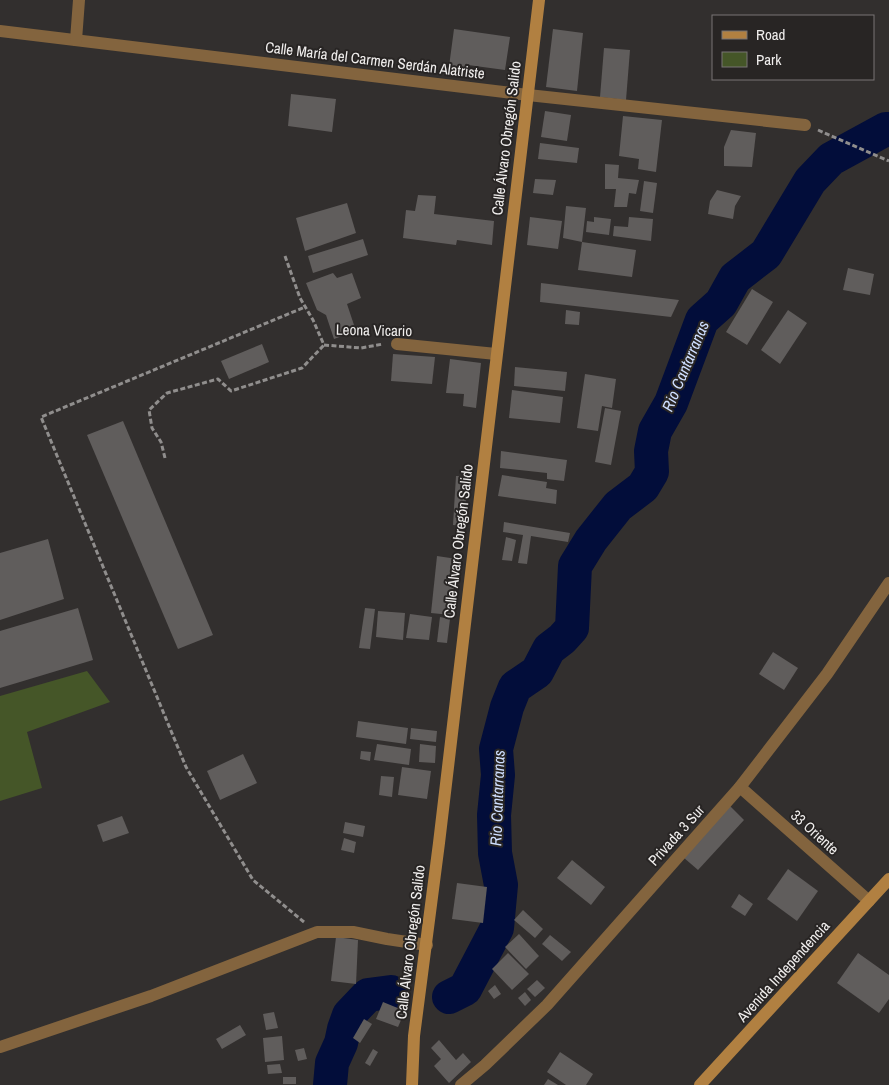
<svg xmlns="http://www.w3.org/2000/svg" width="889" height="1085" viewBox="0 0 889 1085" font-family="'Archivo Narrow',sans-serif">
  <rect width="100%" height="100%" fill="#322f2e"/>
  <path fill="#455628" d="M87,671L110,702L27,732L42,788L0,801V696Z"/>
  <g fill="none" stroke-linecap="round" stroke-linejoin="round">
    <g stroke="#020d3a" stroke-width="34">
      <path d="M449,997L465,989L497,928L501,885L495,853L494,815L498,775L496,749L507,707L515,687L537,672L549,649L562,639L572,628L575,566L591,540L618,506L643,487L652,472L651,451L655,431L671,403L702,320L721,303L735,278L766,254L810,181L831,159L886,129H889"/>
      <path d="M330,1085L332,1063L341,1043L344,1029L349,1015L368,995L391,992"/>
    </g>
  </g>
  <g fill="#605d5c">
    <path d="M454,29L510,37L505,70L468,65L467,76L448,74Z"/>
    <path d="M553,29L583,33L577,91L546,87Z"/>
    <path d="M604,48L630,50L626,100L600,97Z"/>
    <path d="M291,94L336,99L332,132L288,126Z"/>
    <path d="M545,111L571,115L567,141L541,137Z"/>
    <path d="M623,116L662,120L656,172L638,169L639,159L619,156Z"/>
    <path d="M731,130L756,133L752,167L724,166V147Z"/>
    <path d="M540,143L579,148L577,163L538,159Z"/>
    <path d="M605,164L619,165L618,178L639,180L636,194L629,193L627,207H614L616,189H605Z"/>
    <path d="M535,179L556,180L553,195L533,193Z"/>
    <path d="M644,181L657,183L653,213L640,211Z"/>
    <path d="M717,190L741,196L735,206L733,219L708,214L710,201Z"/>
    <path d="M418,195L436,196L434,214L494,221L492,245L457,240L456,245L403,238L406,210L415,211Z"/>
    <path d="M347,203L356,233L305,251L296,218Z"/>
    <path d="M566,206L586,208L582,242L636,250L632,277L578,270L582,242L563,238Z"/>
    <path d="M530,217L562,221L558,249L527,245Z"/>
    <path d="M594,217L611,219L609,235L586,232L587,221L594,222Z"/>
    <path d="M629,217L653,219L651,241L613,236L614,226L628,227Z"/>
    <path d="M363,239L368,255L313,273L308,256Z"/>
    <path d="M848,268L874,274L870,295L843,290Z"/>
    <path d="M333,273L337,278L352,273L361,298L347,304L356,331L334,339L326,315L317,310L306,283Z"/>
    <path d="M541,283L679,300L671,317L540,302Z"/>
    <path d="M752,289L773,302L747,345L726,332Z"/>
    <path d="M566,310L580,312L579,325L565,324Z"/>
    <path d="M788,310L807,323L780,364L761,350Z"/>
    <path d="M262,344L269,362L229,379L221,361Z"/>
    <path d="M393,354L435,357L432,384L391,381Z"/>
    <path d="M450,359L481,363L476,408L463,406L464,394L446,393Z"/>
    <path d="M515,367L567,372L565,391L514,386Z"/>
    <path d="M585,374L616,379L612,408L602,406L598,431L577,428Z"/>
    <path d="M512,390L563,397L560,423L509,418Z"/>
    <path d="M605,408L621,411L611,465L595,462Z"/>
    <path d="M123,421L213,635L178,649L87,435Z"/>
    <path d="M501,451L567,460L564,481L547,479V473L500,468Z"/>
    <path d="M502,475L547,482L546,488L557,490L556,504L498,496Z"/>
    <path d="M456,476H468L464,526L453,525Z"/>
    <path d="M504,522L570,533L568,542L531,536L527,564L518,563L523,535L503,532Z"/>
    <path d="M506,537L516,540L512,561L502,560Z"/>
    <path d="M48,539L64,599L0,620V553Z"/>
    <path d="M437,556L457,559L451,615L431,613Z"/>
    <path d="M78,608L93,660L0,688V631Z"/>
    <path d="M365,608L375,609L370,649L359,648Z"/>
    <path d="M378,611L405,613L403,640L376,637Z"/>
    <path d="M410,614L432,617L429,640L406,638Z"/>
    <path d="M440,617L450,619L447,643L437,642Z"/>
    <path d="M773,652L798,668L784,690L759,674Z"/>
    <path d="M358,721L408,728L406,744L356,737Z"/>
    <path d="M411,728L437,731L436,742L410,739Z"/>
    <path d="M377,744L411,749L409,765L374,760Z"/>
    <path d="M420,744L436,746L435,763L419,762Z"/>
    <path d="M361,751L371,752L370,761L360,759Z"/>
    <path d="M243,754L257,783L220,800L207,771Z"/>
    <path d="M402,767L431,771L427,799L398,795Z"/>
    <path d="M381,776L394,777L392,797L379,795Z"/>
    <path d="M730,806L744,820L698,870L683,857Z"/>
    <path d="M122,816L129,833L103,842L97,825Z"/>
    <path d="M345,822L365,826L363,837L343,833Z"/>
    <path d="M344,838L356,842L354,853L341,850Z"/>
    <path d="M572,860L605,887L591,905L557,878Z"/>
    <path d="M788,869L818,891L797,921L767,899Z"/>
    <path d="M457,883L487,887L483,923L452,919Z"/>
    <path d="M739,894L753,904L745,916L731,907Z"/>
    <path d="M523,910L543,929L535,938L514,920Z"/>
    <path d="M519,934L539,956L526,969L505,947Z"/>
    <path d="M550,935L571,952L562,961L542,944Z"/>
    <path d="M336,937L358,940L356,984L331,981Z"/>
    <path d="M508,953L529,974L512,990L492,969Z"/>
    <path d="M858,953L889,975V999L879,1013L837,983Z"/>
    <path d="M537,980L545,988L535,997L527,989Z"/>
    <path d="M495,985L501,994L494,999L488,991Z"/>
    <path d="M525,992L531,1000L525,1006L518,998Z"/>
    <path d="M383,1002L405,1011L398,1027L376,1019Z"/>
    <path d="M274,1012L278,1028L266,1030L263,1014Z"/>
    <path d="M364,1019L372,1024L360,1043L353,1038Z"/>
    <path d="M240,1025L246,1035L222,1049L216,1039Z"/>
    <path d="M282,1036L284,1060L265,1062L263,1038Z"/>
    <path d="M439,1040L456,1060L463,1053L471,1062L449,1083L434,1066L441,1059L431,1048Z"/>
    <path d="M304,1048L307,1059L298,1061L295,1050Z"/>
    <path d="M373,1049L378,1052L370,1066L365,1063Z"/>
    <path d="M560,1052L593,1074L586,1085H566L547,1072Z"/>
    <path d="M280,1064L282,1073L268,1074L267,1065Z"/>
    <rect x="283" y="1077" width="13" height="7"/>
    <path d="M548,1079L558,1085H544Z"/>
  </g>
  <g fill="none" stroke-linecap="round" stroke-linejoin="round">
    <g stroke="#908e8d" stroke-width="3" stroke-dasharray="5 2.5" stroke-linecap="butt">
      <path d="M818,130L889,161"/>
      <path d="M285,256L300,298L313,320L324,345"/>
      <path d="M324,345L361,348L383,344"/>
      <path d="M165,458L161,442L152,428L149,410L167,393L218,379L231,391L302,368L324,345"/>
      <path d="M304,922L253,880L186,767L41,417L305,307"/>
    </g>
    <g stroke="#83643e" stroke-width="12">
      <path d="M0,31L528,95L805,125"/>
      <path d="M76,40L79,0"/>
      <path d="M397,344L496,354"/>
      <path d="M740,787L869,901"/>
      <path d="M0,1047L151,996L317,932H353L387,939L427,945"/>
      <path d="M461,1085L485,1065L547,1005L740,787L827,674L889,583"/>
    </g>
    <g stroke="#b18041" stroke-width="12">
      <path d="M412,1085L414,1036L439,843L539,0"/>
      <path d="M700,1085L889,879"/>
    </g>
  </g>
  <g text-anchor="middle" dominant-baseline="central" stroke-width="4" stroke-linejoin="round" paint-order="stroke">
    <g font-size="15" fill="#f0eeed" stroke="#282524">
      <text transform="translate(375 60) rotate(7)">Calle María del Carmen Serdán Alatriste</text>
      <text transform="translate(506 138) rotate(-83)">Calle Álvaro Obregón Salido</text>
      <text transform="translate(374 330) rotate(1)">Leona Vicario</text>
      <text transform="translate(458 541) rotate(-83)">Calle Álvaro Obregón Salido</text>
      <text transform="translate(815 832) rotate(42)">33 Oriente</text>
      <text transform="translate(676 835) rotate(-48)">Privada 3 Sur</text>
      <text transform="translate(410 942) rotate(-83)">Calle Álvaro Obregón Salido</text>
      <text transform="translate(783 971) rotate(-48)">Avenida Independencia</text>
    </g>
    <g font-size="16" font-style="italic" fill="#cfdfff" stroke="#282524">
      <text transform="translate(685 366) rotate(-67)">Rio Cantarranas</text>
      <text transform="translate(497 798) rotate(-88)">Rio Cantarranas</text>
    </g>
  </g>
  <rect x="712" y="15" width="162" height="65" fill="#282524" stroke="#787574"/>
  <rect x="722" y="31" width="25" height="8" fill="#b18041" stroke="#787574"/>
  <text x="756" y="40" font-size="15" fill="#f0eeed">Road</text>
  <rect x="722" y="52" width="25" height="15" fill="#455628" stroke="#787574"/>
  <text x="756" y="65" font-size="15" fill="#f0eeed">Park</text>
</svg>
